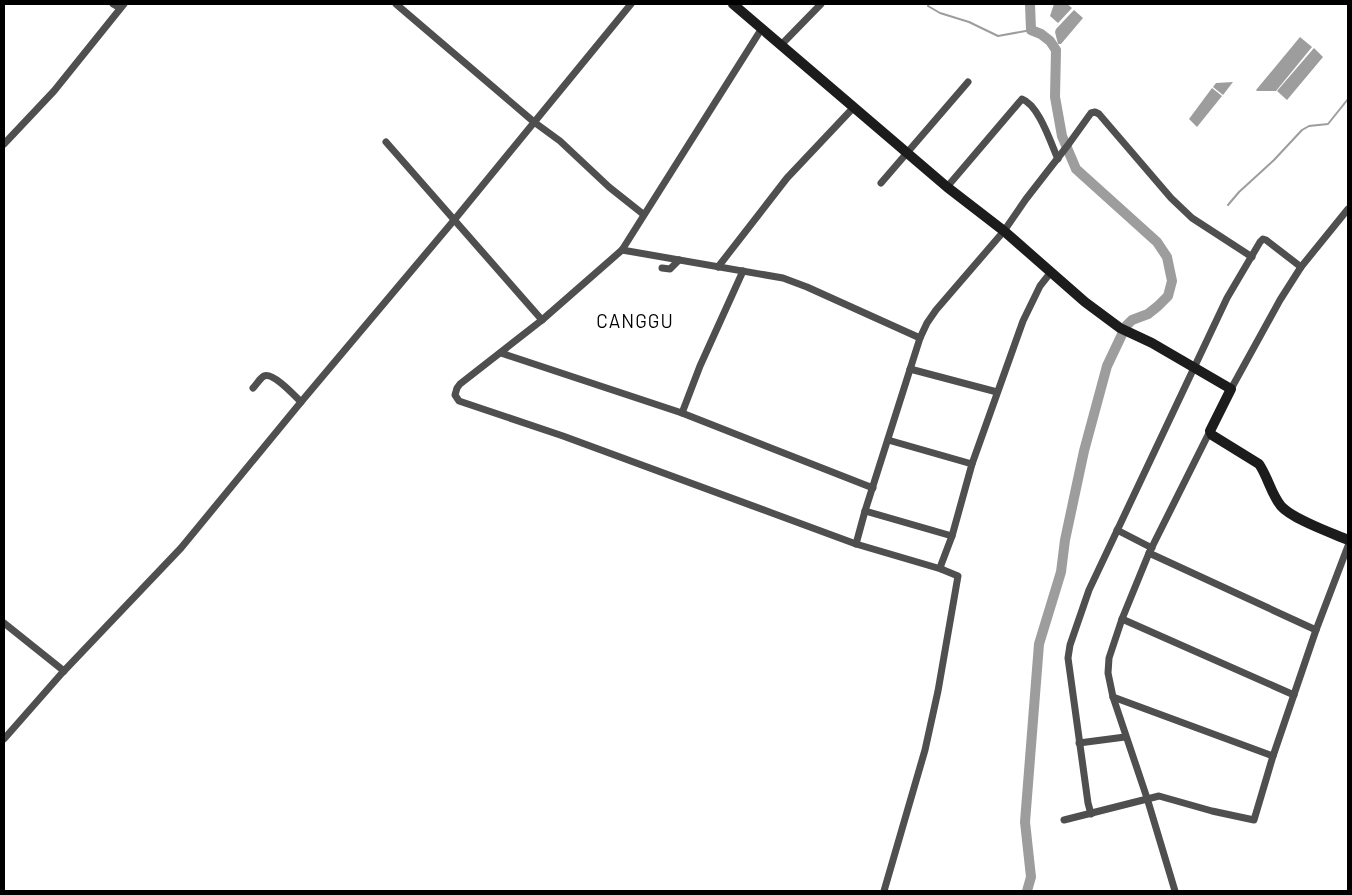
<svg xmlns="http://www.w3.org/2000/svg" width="1352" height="895" viewBox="0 0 1352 895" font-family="Barlow,sans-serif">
  <rect width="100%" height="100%" fill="#fff"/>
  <g fill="#9d9d9d">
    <path d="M1054,4H1067L1072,8L1058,23L1050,16Z"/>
    <path d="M1074,10L1083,18L1061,44H1058L1055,32L1056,29Z"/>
    <path d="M1300,37L1312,47L1276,91H1257L1256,90Z"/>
    <path d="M1314,48L1323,57L1287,100L1277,91Z"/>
    <path d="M1233,82L1223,95L1213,87L1216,83Z"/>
    <path d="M1212,88L1222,96L1197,127L1189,119Z"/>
  </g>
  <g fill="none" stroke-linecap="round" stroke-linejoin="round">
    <g stroke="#9d9d9d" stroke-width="2">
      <path d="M928,4V6L940,13L969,22L998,36L1031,30"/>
      <path d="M1228,205L1239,192L1274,160L1302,130L1309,126L1328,124L1348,99"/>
    </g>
    <path stroke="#9d9d9d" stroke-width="10" d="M1027,891L1031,877L1025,822L1039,644L1061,572L1065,540L1084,451L1107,366L1126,326L1132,320L1148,314L1158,306L1168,296L1172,281L1167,257L1157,242L1076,169L1062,136L1055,97L1056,50L1050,41L1041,34L1031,30L1030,4"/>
    <g stroke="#4f4f4f" stroke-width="7">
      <path d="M113,4L120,8"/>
      <path d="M396,4L534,122L560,141L609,187L643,214"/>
      <path d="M762,28L622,250L542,320L460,384L457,388L455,395L459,401L563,436L856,544L941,569"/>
      <path d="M782,44L821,4"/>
      <path d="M386,142L542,320"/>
      <path d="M4,144L54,91L124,4"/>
      <path d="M881,183L968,82"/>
      <path d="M947,187L1022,99C1039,105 1051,144 1058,159"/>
      <path d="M622,250L783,278L807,287L920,338"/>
      <path d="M718,267L787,178L854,107"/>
      <path d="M662,268L670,269L679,260"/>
      <path d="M501,353L682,413L873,488"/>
      <path d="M910,369L997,392"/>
      <path d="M253,388C256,385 260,378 264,376C273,372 295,396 301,402"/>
      <path d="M1231,389L1280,300L1301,267L1348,209"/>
      <path d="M682,413L700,366L743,271"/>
      <path d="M888,440L972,464"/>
      <path d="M1117,530L1152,548"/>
      <path d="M952,536L865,511L920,338L927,323L936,310L1004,231L1026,199L1068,145L1091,113L1095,112L1099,114L1171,198L1192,218L1252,257"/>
      <path d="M856,544L865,511"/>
      <path d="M1149,553L1316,630"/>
      <path d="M1122,619L1294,695"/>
      <path d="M4,623L64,671"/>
      <path d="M1113,697L1273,756"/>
      <path d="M4,739L62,673L181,548L301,402L455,219L631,4"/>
      <path d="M1079,743L1125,737"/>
      <path d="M1091,814L1088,803L1068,658L1070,645L1089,590L1227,298L1260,242L1263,239L1266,240L1301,267"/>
      <path d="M1064,820L1159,796L1212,811L1254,820L1273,756L1316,630L1348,546"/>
      <path d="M884,891L925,750L938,691L958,576L941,569V565L952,536L972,464L1023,321L1040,286L1051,272"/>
      <path d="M1175,891L1147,798L1113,697L1108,673L1109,658L1122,619L1149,553L1210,431"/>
    </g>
    <path stroke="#1c1c1c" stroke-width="10" d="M733,4L947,187L1004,231L1085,302L1120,328L1152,343L1231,389L1210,431L1212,435L1259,464C1268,477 1271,494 1281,506C1292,519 1332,533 1348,540"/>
  </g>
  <g text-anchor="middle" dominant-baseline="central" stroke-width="4.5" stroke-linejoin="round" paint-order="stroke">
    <g font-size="19" letter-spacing="1" fill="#000" stroke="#fff">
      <text x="635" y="320">CANGGU</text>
    </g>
  </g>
  <rect width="1352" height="895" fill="none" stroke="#000000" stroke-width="10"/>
</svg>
